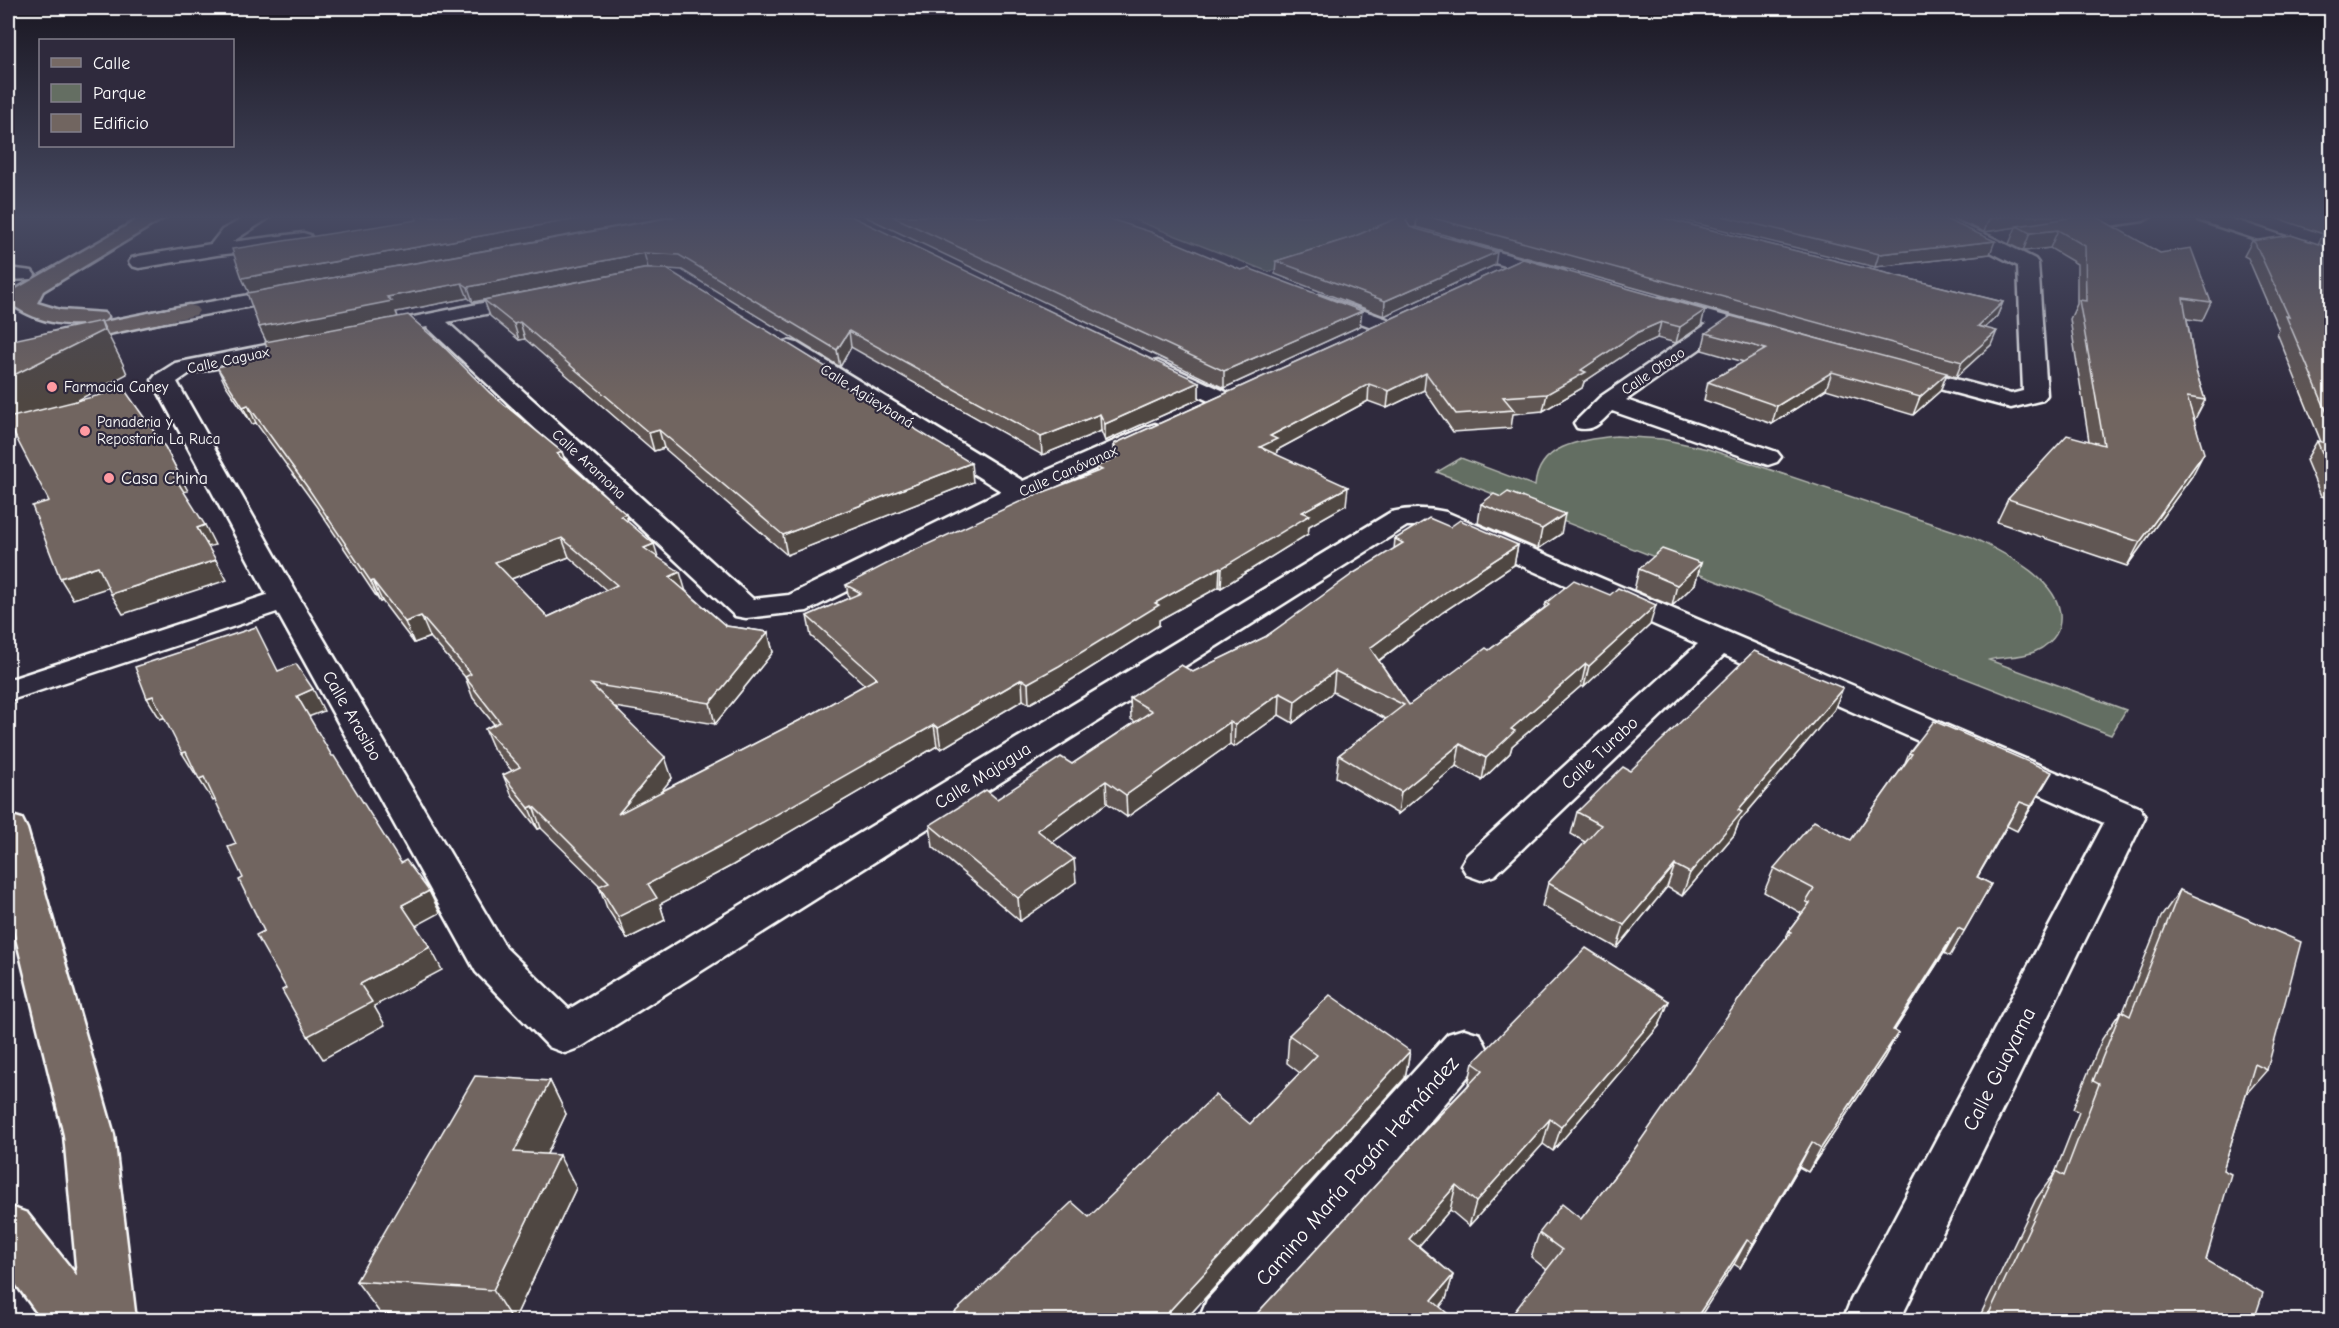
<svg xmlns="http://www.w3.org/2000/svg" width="2339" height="1328" viewBox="0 0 2339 1328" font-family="'Comic Neue',sans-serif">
  <rect width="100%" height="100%" fill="#2f2a3d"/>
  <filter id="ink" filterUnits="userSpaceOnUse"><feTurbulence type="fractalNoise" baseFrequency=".0167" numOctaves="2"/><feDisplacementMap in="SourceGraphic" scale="12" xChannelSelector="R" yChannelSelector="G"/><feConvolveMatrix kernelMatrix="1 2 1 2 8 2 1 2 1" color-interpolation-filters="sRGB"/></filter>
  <g filter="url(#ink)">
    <g fill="#646e62" stroke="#b2b6b0" stroke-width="1.5">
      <path d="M1125,216H1387L1402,221L1269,272Z"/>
      <path d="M1616,436L1662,439L1708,449L1969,536C2001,551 2070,583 2059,627C2056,639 2044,648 2034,652C2020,658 2002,656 1989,660L2126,710L2111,735L1437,472L1461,458L1535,486C1538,444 1582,440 1616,436Z"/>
    </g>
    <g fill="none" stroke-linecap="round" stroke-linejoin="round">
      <defs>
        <g id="minor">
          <path d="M248,216H272L232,242L303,233L310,235L312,239L310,243L303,245L217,255L139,268L132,266L129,262L132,258L139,256L211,244L222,230Z"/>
          <path d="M1915,216H1941L1989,236L2035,259L2038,263L2047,395L2043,400L2011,408L1891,376L1888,371L1891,366L1899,364L2011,394L2023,391L2018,266L1975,244L1918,220Z"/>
          <path d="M2104,216H2152L2143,221L2062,233L2056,232L2053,228L2056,224Z"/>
          <path d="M2195,216H2223L2332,252V264L2198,220Z"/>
          <path d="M1454,239L1564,271L1567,275L1564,279L1557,281L1447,249L1445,245L1447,241Z"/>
          <path d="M8,268L32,271L35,275L32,279L8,280Z"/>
          <path d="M294,287L301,289L304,293L301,297L153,324L146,322L142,318L146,314L153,312Z"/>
          <path d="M532,293L539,295L542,299L539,303L447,322L753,599L789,595L1001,491L781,353L778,348L781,343L789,341L797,343L1023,481L1146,427L1155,424L1164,427L1168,432L1164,437L1031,498L807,611L746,618L735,616L427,327L374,337L366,336L363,331L366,326L374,325Z"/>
          <path d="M1319,295L1393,321L1396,326L1393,331L1385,332L1312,305L1309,301L1312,297Z"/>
          <path d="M1659,298L1773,329L1776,334L1773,339L1765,341L1727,330L1626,400L1777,452L1781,457L1777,462L1768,465L1759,462L1612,411C1601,422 1594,432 1577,428L1574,423L1600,397L1707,324L1652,308L1649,304L1652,300Z"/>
          <path d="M312,336L320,338L323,343L320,348L190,373L177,382L300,599L506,948L569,1009L1391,512C1408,508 1429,508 1446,512L2140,808L2145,817L1900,1320H1843L1851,1300L2104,823L1724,655L1495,875L1481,880L1467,875L1461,865L1467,855L1698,644L1432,526H1407L581,1047L565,1053L549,1047L476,972L277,612L8,701V680L267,595L152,380L156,375L175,363Z"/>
          <path d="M1158,361L1233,395L1237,400L1233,405L1225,407L1217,405L1150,373L1147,368L1150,363Z"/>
          <path d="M1464,1029L1480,1034L1487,1048L1480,1062L1263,1320H1199L1207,1300L1448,1034Z"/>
        </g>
        <g id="major">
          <path d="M144,216H167L43,291L37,303L60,310L104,313L108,317L104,321C81,327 50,325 28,314C19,310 16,306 8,304V294Z"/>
          <path d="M189,305L196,307L199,311L196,315L67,343L8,359V345L64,330Z"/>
          <path d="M8,815L22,819L27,829L114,1135L136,1320H42L8,1273V1206L27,1213L77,1276L64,1135L8,905Z"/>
        </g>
      </defs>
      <use href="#minor" stroke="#fff" stroke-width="5"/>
      <use href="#major" stroke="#fff" stroke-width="5"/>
      <use href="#minor" fill="#2f2a3d" fill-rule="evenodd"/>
      <use href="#major" fill="#766964" fill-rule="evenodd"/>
    </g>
    <g fill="#615753" stroke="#fff" stroke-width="1.5" fill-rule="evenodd">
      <path d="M416,216H674L314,281L679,216L1199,382V399L1105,441L1101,431L1042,455L851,347L840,367L682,270L667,269L828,376L973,482L787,555L664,448L654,451L525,339L519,340L490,316L484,300L473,302L468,298L396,312L398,317L490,393L562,452L565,460L628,522L685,590L726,626L768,632L773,652L715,724L615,707L672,778L660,792L814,713L865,685L811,636L807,616L849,598L846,585L1096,472V467L1114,458V444L1523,259L1701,326L1676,343L1657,338L1635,348L1584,382L1582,388L1543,411L1513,414L1511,428L1453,432L1424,390L1387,408L1368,401L1277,450L1276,455L1346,505L1309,526L1308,534L1221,588L1219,587L1159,620V625L1060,687L1029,704L1023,700L941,749L937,746L733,865L660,904L665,920L627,939L607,908L599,886H600L541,828L538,829L512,796L503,775L512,771L494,750L485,729L494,724L473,698L465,677L430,637L414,643L382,601L380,602L316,506L256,423L252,424L225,384L217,367L269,355L266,342L249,292L242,278L417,220ZM648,268L663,269L569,283ZM569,557L606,590L548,617L511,579Z"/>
      <path d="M864,216H1101L1360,326L1224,388Z"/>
      <path d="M1402,216H1655L2003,302L1997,316L1985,328L1991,345L1956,377L1947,374L1940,391L1913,415L1826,389L1772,424L1704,400L1708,382L1744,362L1702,350L1706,333L1876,355L1416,227H1411L1495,265L1384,316L1275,274L1276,261L1353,237Z"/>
      <path d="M1666,216H1938L1990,254L1875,267Z"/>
      <path d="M1948,216H2065L2063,219L2211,302L2202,321L2187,319L2196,371L2205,400L2194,421L2192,476L2127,566L1997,522L2008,499L2089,441L2070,319L2077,304V264L2050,248L2023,251L2009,244L2016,227L1984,232Z"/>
      <path d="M2271,216H2331V498L2321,496L2306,460L2317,441L2321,442L2277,333L2279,330L2248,258L2244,256L2252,241L2318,244L2323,234Z"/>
      <path d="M1501,497L1561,534L1538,549L1478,523L1481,504Z"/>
      <path d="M1450,527L1518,545L1514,565L1443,612L1379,661L1409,705L1489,650L1544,608L1546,603L1650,625L1584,687L1581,686L1512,746L1510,753L1482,780L1456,766L1398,814L1336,777L1339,755L1386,719L1333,692L1293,723L1279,715L1234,747L1230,744L1127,817L1107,803L1053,842L1076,882L1020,921L933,847L930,825L997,799L1072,764L1135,722L1131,719L1130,698L1193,672L1265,637L1394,549L1395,539Z"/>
      <path d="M1701,563L1695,584L1672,606L1634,590L1639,569Z"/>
      <path d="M1834,710L1739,822L1734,835L1682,896L1667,887L1617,948L1542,906L1548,883L1585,842L1571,834L1577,812L1630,771Z"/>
      <path d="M1909,753L2038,796L2017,831L2007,826L1977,877L1991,884L1950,956L1944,953L1894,1031L1898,1033L1884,1058L1808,1172L1799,1167L1740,1268L1734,1264L1547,1270L1531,1257L1539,1233L1581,1219L1627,1160L1785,939L1789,931L1800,916L1801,913L1764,892L1774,868L1851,840L1904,765Z"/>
      <path d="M2180,890L2267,1070L2246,1094L2223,1170L2206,1260L2254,1320H1978L2036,1199L2055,1173L2079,1112L2073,1109L2102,1039L2121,1011L2123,1012L2161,917Z"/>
      <path d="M1669,1001L1659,1026L1553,1151L1543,1144L1469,1226L1450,1210L1419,1246L1453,1275L1446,1299L1440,1307L1251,1320L1409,1149L1410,1146L1468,1085L1473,1063Z"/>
      <path d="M1289,1035L1410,1051L1405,1078L1185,1320H956L954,1313L1089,1217L1250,1124L1300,1073L1287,1063Z"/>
      <path d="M550,1081L566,1114L547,1154L576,1188L514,1320H483L380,1313L356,1281Z"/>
    </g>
    <g fill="#4f4743" stroke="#fff" stroke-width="1.5">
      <path d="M593,216H674L249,293L242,278Z"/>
      <path d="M1409,216H1417L1416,227L1409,228L1406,220Z"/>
      <path d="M2006,216H2065L2063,220L1984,232L1989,219Z"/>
      <path d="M2058,230L2050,248L2023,251L2030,233Z"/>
      <path d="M1995,241L1990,254L1875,267L1879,254Z"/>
      <path d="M1497,252L1495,265L1384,316L1385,301Z"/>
      <path d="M644,253L648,268L473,302L468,287Z"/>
      <path d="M462,283L468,298L396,312L398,317L267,343L259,327L387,297Z"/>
      <path d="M2003,302L1997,316L1972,340L1978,326Z"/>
      <path d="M1705,310L1701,326L1676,343L1680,327Z"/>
      <path d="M1362,311L1360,326L1224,388V371Z"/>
      <path d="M101,321L123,364L127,374L11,436L8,430V378Z"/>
      <path d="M520,322L525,339L519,340L514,324Z"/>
      <path d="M1661,322L1657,338L1635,348L1584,382L1582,388L1543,411L1547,394L1581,370L1638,332Z"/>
      <path d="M849,331L851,347L840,367L837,350Z"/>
      <path d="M1997,331L1991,345L1956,377L1962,362Z"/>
      <path d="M826,367L829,385L823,373Z"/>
      <path d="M1832,372L1826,389L1772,424L1777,406Z"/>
      <path d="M1426,373L1424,390L1387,408L1389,391Z"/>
      <path d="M1947,373L1940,391L1913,415L1920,397Z"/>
      <path d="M1199,382V399L1105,441V424Z"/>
      <path d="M1369,384L1368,401L1277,450L1276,457L1260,447L1270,436Z"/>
      <path d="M248,405L256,423L252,424L243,407Z"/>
      <path d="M1100,414L1101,431L1042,455L1041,437Z"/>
      <path d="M659,430L664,448L654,451L649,433Z"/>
      <path d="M165,447L188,491L182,492L172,473Z"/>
      <path d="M562,452L568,470L557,454Z"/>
      <path d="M2204,453L2192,476L2127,566L2140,542Z"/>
      <path d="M971,463L973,482L787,555L783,535Z"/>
      <path d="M1348,487L1346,505L1309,526L1308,534L1221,588L1222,568L1302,512Z"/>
      <path d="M626,514L631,533L621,516Z"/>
      <path d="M1565,514L1561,534L1538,549L1542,529Z"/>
      <path d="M205,525L215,545L207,547L197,528Z"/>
      <path d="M562,538L569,557L503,582L495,562Z"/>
      <path d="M654,544L660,563L644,548Z"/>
      <path d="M1518,545L1514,565L1443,612L1367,669L1370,648L1447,591Z"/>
      <path d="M216,560L227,580L123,614L111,594Z"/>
      <path d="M1701,563L1695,584L1672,606L1677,585Z"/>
      <path d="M98,566L110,587L73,599L60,578Z"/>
      <path d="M1220,567L1219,587L1159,620V625L1060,687L1029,704L1028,683L1155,603Z"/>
      <path d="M680,572L686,592L669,577Z"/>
      <path d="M373,581L382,601L380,602L371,582Z"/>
      <path d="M1656,605L1650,625L1584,687L1589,666Z"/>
      <path d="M421,616L430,637L414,643L405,622Z"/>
      <path d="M768,632L773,652L715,724L710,703Z"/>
      <path d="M1586,664L1581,686L1512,746L1510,753L1482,780L1486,758L1511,729Z"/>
      <path d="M1335,671L1333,692L1293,723L1295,701Z"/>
      <path d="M1022,679L1023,700L941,749L938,728Z"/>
      <path d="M1843,688L1834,710L1739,822L1734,835L1682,896L1690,873L1738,810Z"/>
      <path d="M313,689L324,711L308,717L297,696Z"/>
      <path d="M1280,693L1279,715L1234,747L1235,725Z"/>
      <path d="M153,696L166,717L160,719L147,698Z"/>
      <path d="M1230,722V744L1127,817L1126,795Z"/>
      <path d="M934,725L937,746L733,865L660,904L665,920L627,939L618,917L648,884Z"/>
      <path d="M1460,744L1456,766L1398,814L1401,792Z"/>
      <path d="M186,752L199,774L196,775L182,753Z"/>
      <path d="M665,757L672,778L625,836L618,814Z"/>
      <path d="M2052,772L2038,796L2017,831L2031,806Z"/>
      <path d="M204,777L217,800L213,801L199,779Z"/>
      <path d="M1106,781L1107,803L1039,852L1037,830Z"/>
      <path d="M2020,802L2007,826L1963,902L1977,877Z"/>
      <path d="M533,806L541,828L538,829L529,808Z"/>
      <path d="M1074,859L1076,882L1020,921L1018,898Z"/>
      <path d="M1675,865L1667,887L1617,948L1624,925Z"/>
      <path d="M429,891L440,913L414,927L402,905Z"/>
      <path d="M1958,928L1944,953L1879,1055L1893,1030Z"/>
      <path d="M430,947L442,970L374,1006L385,1025L323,1059L308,1036L360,984Z"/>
      <path d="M1669,1001L1659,1026L1553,1151L1561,1127Z"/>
      <path d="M1898,1033L1884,1058L1808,1172L1821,1148Z"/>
      <path d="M1410,1051L1405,1078L1185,1320H1161Z"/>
      <path d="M550,1081L566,1114L532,1185L514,1152Z"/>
      <path d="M1550,1119L1543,1144L1469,1226L1476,1202Z"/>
      <path d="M1812,1142L1799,1167L1740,1268L1753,1244Z"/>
      <path d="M559,1155L576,1188L514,1320H512L493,1290Z"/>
      <path d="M1456,1185L1450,1210L1404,1263L1409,1239Z"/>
      <path d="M1747,1240L1734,1264L1698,1320H1695Z"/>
      <path d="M1453,1275L1446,1299L1429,1320L1432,1300Z"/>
    </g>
    <g fill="#716560" stroke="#fff" stroke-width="1.5" fill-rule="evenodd">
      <path d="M416,216H593L242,278L232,249L417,220Z"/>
      <path d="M679,216H851L1199,382L1105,424L1100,414L1041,437L849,331L837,350L679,255L644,253L468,287L462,283L387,297L392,301L259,327L247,293Z"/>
      <path d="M892,216H1101L1151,232L1241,270L1248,268L1362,311L1224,371Z"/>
      <path d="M1402,216H1409L1406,220L1410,227L1497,252L1385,301L1276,261L1353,237Z"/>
      <path d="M1426,216H1655L2003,302L1978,326L1997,331L1962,362Z"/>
      <path d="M1722,216H1938L1995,241L1879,254Z"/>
      <path d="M1983,216H2006L1989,219Z"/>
      <path d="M2082,216H2095L2160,253L2191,248L2211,302L2183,298L2196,371L2205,400L2187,397L2204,453L2140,542L2008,499L2067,435L2104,445L2079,300L2086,301L2085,246L2058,230L2030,233L2017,226Z"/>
      <path d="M2316,216H2331V221Z"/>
      <path d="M2291,235L2331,248V422L2286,316L2289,317L2255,243L2252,241Z"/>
      <path d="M1523,259L1705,310L1680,327L1661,322L1638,332L1581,370L1586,372L1547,394L1503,397L1514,410L1456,414L1426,373L1389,391L1369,384L1270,436L1277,439L1260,447L1348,487L1302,512L1310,515L1222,568L1220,567L1155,603L1159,605L1059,666L1028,683L1022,679L938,728L934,725L726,843L648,884L657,898L618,917L599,886L609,882L533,806L529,808L503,775L520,767L485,729L500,722L465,677L471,674L421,616L405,622L373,581L371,582L308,488L248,405L243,407L217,367L269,355L265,342L408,315L443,346L490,393L562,452L557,454L626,514L621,516L654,544L644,548L680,572L669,577L726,626L768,632L710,703L591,684L665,757L618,814L814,713L877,678L807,616L861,593L846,585L900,557L1028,498L1102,470L1096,467L1119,456L1114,444ZM562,538L617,585L548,617L495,562Z"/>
      <path d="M644,269H667L826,367L823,373L971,463L783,535L659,430L649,433L520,322L514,324L484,300Z"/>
      <path d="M1731,316L1947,373L1920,397L1832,372L1777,406L1708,382L1766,349L1706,333Z"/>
      <path d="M101,321L104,330L8,378V341Z"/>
      <path d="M124,389L165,447L178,472L172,473L205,525L197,528L216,560L111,594L98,566L60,578L32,506L49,501L8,422V418Z"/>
      <path d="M2317,441L2331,444V473Z"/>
      <path d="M1508,492L1565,514L1542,529L1481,504L1494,494L1501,497Z"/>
      <path d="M1429,518L1450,527L1460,520L1518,545L1447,591L1370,648L1409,705L1486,648L1489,650L1549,605L1546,603L1574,580L1610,595L1618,588L1656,605L1589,666L1586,664L1511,729L1515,731L1486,758L1460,744L1401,792L1339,755L1404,705L1335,671L1295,701L1280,693L1235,725L1230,722L1126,795L1106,781L1037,830L1074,859L1018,898L930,825L986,790L997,799L1061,757L1072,764L1152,711L1130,698L1181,665L1193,672L1265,637L1354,573L1403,543L1395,539Z"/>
      <path d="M1662,549L1701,563L1677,585L1639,569Z"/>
      <path d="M256,627L278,671L296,664L313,689L297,696L332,756H334L401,863L406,860L429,891L402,905L430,947L360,984L372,1002L308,1036L282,990L286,988L256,935L264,931L239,880L243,878L228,847L236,844L204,777L199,779L186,752L182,753L153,696L147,698L135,667Z"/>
      <path d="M1754,651L1843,688L1738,810L1742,812L1690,873L1675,865L1624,925L1548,883L1601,825L1577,812L1623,767L1630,771Z"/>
      <path d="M1934,721L2052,772L2031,806L2020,802L1977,877L1991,884L1964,931L1958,928L1893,1030L1898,1033L1821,1148L1812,1142L1753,1244L1747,1240L1695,1320H1508L1562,1250L1539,1233L1562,1204L1581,1219L1627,1160L1755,976L1791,932L1789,931L1810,903L1806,902L1814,889L1774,868L1814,821L1851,840L1912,754L1909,753Z"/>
      <path d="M2180,890L2301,942L2267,1070L2255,1064L2223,1170L2231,1174L2206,1260L2263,1293L2254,1320H1986L2056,1171L2064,1176L2099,1084L2093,1081L2121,1011L2130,1016Z"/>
      <path d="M1586,948L1669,1001L1561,1127L1550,1119L1476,1202L1456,1185L1409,1239L1453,1275L1432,1300L1455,1320H1251L1411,1147L1410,1146L1483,1070L1473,1063Z"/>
      <path d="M1330,995L1410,1051L1161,1320H962L954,1313L1072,1202L1089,1217L1215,1095L1250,1124L1317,1055L1289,1035Z"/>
      <path d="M475,1076L550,1081L514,1152L559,1155L493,1290L356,1281Z"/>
    </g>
  </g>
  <linearGradient id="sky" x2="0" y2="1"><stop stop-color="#1a1722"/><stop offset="0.54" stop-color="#474a62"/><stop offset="1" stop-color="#474a62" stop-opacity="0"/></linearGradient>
  <rect width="2339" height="402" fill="url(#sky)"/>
  <g fill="#ff9aa2" stroke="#2f2a3d" stroke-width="2">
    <circle cx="52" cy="387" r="6"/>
    <circle cx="85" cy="431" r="6"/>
    <circle cx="109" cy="478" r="6"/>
  </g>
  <g text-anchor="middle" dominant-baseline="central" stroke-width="4.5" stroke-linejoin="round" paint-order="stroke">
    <g font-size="15" fill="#fff" stroke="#2f2a3d">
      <text transform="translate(228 360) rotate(-12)">Calle Caguax</text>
      <text transform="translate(1653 371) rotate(-34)">Calle Otoao</text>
      <text transform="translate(867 396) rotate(32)">Calle Agüeybaná</text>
      <text transform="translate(589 464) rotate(43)">Calle Aramona</text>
      <text transform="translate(1068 471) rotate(-24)">Calle Canóvanax</text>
    </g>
    <g font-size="15" fill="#fff" stroke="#2f2a3d" text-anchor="start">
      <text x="64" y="387">Farmacia Caney</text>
      <text x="97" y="422">Panaderia y<tspan x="97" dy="17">Repostaria La Ruca</tspan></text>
    </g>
    <g font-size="18" fill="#fff" stroke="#2f2a3d" text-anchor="start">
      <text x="121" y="478">Casa China</text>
    </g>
    <g font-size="18" fill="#fff" stroke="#2f2a3d">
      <text transform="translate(352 716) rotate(60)">Calle Arasibo</text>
      <text transform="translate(1600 753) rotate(-43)">Calle Turabo</text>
      <text transform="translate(983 776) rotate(-32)">Calle Majagua</text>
    </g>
    <g font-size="21" fill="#fff" stroke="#2f2a3d">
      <text transform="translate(1999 1069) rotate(-63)">Calle Guayama</text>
      <text transform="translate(1357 1171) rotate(-49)">Camino María Pagán Hernández</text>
    </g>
  </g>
  <rect width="2339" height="1328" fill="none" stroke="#2f2a3d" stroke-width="30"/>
  <rect x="15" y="15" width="2309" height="1298" fill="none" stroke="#fff" stroke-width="2" filter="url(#ink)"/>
  <rect x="39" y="39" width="195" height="108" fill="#2f2a3d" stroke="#827f8b" stroke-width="1.5"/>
  <rect x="51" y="58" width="30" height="9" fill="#766964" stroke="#827f8b" stroke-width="1.5"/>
  <text x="93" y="69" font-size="18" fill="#ffffff">Calle</text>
  <rect x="51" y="84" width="30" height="18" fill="#646e62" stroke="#827f8b" stroke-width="1.5"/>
  <text x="93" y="99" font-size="18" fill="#ffffff">Parque</text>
  <rect x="51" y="114" width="30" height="18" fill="#716560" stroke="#827f8b" stroke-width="1.5"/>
  <text x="93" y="129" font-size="18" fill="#ffffff">Edificio</text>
</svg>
